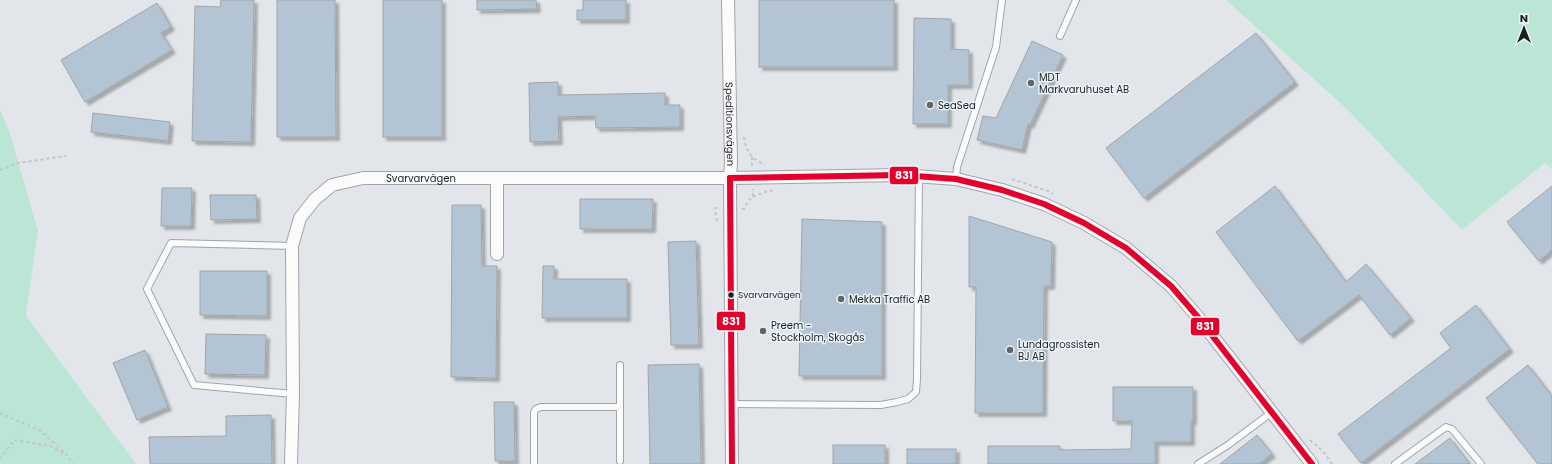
<svg xmlns="http://www.w3.org/2000/svg" width="1552" height="464" viewBox="0 0 1552 464" font-family="Poppins,sans-serif">
  <defs>
    <filter id="shadow"><feDropShadow dx="3.5" dy="3.5" stdDeviation="1" flood-color="#0004"/></filter>
  </defs>
  <rect width="100%" height="100%" fill="#e2e6ea"/>
  <g fill="#bbe6d5">
    <path d="M1226,0H1552V169L1545,163L1462,230L1347,109Z"/>
    <path d="M0,109L10,134L38,231L26,316L136,464H0Z"/>
  </g>
  <g fill="#b3c5d4" stroke="#a2a5a7" filter="url(#shadow)">
    <path d="M221,0H254L251,142L192,141L195,6L220,7Z"/>
    <path d="M277,0H335L336,137H277Z"/>
    <rect x="383" y="0" width="59" height="137"/>
    <path d="M477,0H536L537,9L477,10Z"/>
    <path d="M583,0H626V20H577V10H583Z"/>
    <rect x="759" y="0" width="135" height="67"/>
    <path d="M157,3L171,27L161,33L172,50L85,102L61,60Z"/>
    <path d="M914,18L951,19V49L969,50V85H948V124H913Z"/>
    <path d="M1256,33L1295,82L1144,198L1106,148Z"/>
    <path d="M1032,41L1063,55L1030,125L1028,124L1022,150L977,140L983,116L996,118Z"/>
    <path d="M558,82V95L665,93V105H680V127L596,128L595,116L558,117L559,141L530,142L529,83Z"/>
    <path d="M93,113L170,122L168,141L91,132Z"/>
    <path d="M1275,186L1346,282L1366,264L1411,318L1390,335L1359,295L1298,341L1216,232Z"/>
    <path d="M1552,186V250L1539,261L1507,222Z"/>
    <path d="M162,188H192L191,226H161Z"/>
    <path d="M210,195H256L257,219L211,220Z"/>
    <path d="M580,199H653L652,229H580Z"/>
    <path d="M452,205H481L482,266H497L496,378L451,377Z"/>
    <path d="M969,216L1052,242L1051,286H1044L1043,413H975L976,287H969Z"/>
    <path d="M802,219L882,222V376H799Z"/>
    <path d="M696,241L699,345H671L668,242Z"/>
    <path d="M543,266H554V279H627V318H542Z"/>
    <path d="M200,271H267V316L200,315Z"/>
    <path d="M1476,305L1510,349L1361,463L1338,434L1451,348L1440,333Z"/>
    <path d="M206,334L266,335L265,375L205,374Z"/>
    <path d="M145,350L168,407L137,420L113,363Z"/>
    <path d="M699,364L701,464H650L648,365Z"/>
    <path d="M1528,365L1552,396V464H1538L1486,398Z"/>
    <path d="M1113,387H1193V421H1191V442H1155V464H988V446H1060V450L1131,449L1132,421H1113Z"/>
    <path d="M494,402H514L515,461H495Z"/>
    <path d="M271,415L272,464H150L149,437L226,436V416Z"/>
    <path d="M1257,435L1272,454L1259,464H1220Z"/>
    <path d="M1450,438L1470,464H1415Z"/>
    <rect x="833" y="445" width="52" height="19"/>
    <rect x="907" y="449" width="49" height="15"/>
  </g>
  <g fill="none" stroke-linecap="round" stroke-linejoin="round">
    <defs>
      <g id="service">
        <path d="M1060,36L1076,0"/>
        <path d="M956,179L957,167L996,47L1002,0"/>
        <path d="M292,246L171,243L147,289L194,385L293,394"/>
        <path d="M620,365V461"/>
        <path d="M731,404L881,405L897,402L908,399L916,392L917,379L919,176"/>
        <path d="M534,464V412L536,409L541,407H620"/>
        <path d="M1198,464L1228,445L1271,413"/>
        <path d="M1395,464L1446,427L1452,429L1481,464"/>
      </g>
      <g id="minor">
        <path id="s1" d="M728,0L731,163L730,178L732,464"/>
        <path d="M497,254V179"/>
        <path id="s2" d="M291,464L293,394L292,246L300,218L315,199L332,185L363,178H730L901,175L956,179L1002,190L1044,204L1084,223L1126,248L1171,286L1197,316L1312,464"/>
      </g>
    </defs>
    <use href="#service" stroke="#a1a4a7" stroke-width="8"/>
    <use href="#minor" stroke="#a1a4a7" stroke-width="14"/>
    <g stroke="#c3c4c6" stroke-width="2" stroke-dasharray="3 3" stroke-linecap="butt">
      <path d="M744,137C745,149 752,161 765,164"/>
      <path d="M752,157V166"/>
      <path d="M0,170L18,163L66,156"/>
      <path d="M1012,179L1048,191L1053,194"/>
      <path d="M753,197L765,192L774,190"/>
      <path d="M742,209H744L748,201L753,197V189"/>
      <path d="M717,221L715,208H718"/>
      <path d="M0,413L41,431L68,456L73,464"/>
      <path d="M1310,440L1323,451L1332,464"/>
      <path d="M0,459L14,440L50,446L66,455"/>
    </g>
    <use href="#service" stroke="#fbfbfc" stroke-width="6"/>
    <use href="#minor" stroke="#fbfbfc" stroke-width="12"/>
    <defs>
      <g id="bus-1">
        <path d="M730,178L901,175L956,179L1002,190L1044,204L1084,223L1126,248L1171,286L1197,316L1312,464"/>
        <path d="M730,178L732,464"/>
      </g>
    </defs>
    <use href="#bus-1" stroke="#ecf4fa" stroke-width="9"/>
    <use href="#bus-1" stroke="#e4002b" stroke-width="6"/>
  </g>
  <g fill="#626568" stroke="#ecf4fa" stroke-width="1.5">
    <circle cx="1031" cy="83" r="4"/>
    <circle cx="930" cy="105" r="4"/>
    <circle cx="841" cy="299" r="4"/>
    <circle cx="763" cy="331" r="4"/>
    <circle cx="1010" cy="350" r="4"/>
  </g>
  <circle fill="#1d2022" stroke="#ecf4fa" stroke-width="1.5" cx="731" cy="295" r="3.5"/>
  <g text-anchor="middle" dominant-baseline="central" stroke-width="3" stroke-linejoin="round" paint-order="stroke">
    <g font-size="9" fill="#1d2022" stroke="#ecf4fa" text-anchor="start">
      <text x="738" y="295">Svarvarvägen</text>
    </g>
    <g font-size="10" fill="#1d2022" stroke="#ecf4fa" text-anchor="start">
      <text x="1039" y="77">MDT<tspan x="1039" dy="12">Markvaruhuset AB</tspan></text>
      <text x="938" y="105">SeaSea</text>
      <text x="849" y="299">Mekka Traffic AB</text>
      <text x="771" y="325">Preem -<tspan x="771" dy="12">Stockholm, Skogås</tspan></text>
      <text x="1018" y="344">Lundagrossisten<tspan x="1018" dy="12">BJ AB</tspan></text>
    </g>
    <g font-size="10" fill="#1d2022" stroke="#ecf4fa">
      <text stroke="none"><textPath href="#s1" startOffset="124">Speditionsvägen</textPath></text>
      <text stroke="none"><textPath href="#s2" startOffset="383">Svarvarvägen</textPath></text>
    </g>
  </g>
  <g stroke="#ecf4fa" stroke-width="1.5">
    <rect x="889" y="166" width="30" height="19" rx="4" fill="#e4002b"/>
    <rect x="716" y="311" width="30" height="20" rx="4" fill="#e4002b"/>
    <rect x="1190" y="317" width="30" height="19" rx="4" fill="#e4002b"/>
  </g>
  <g font-size="11" text-anchor="middle" font-weight="bold" fill="#fff">
    <text x="904" y="179">831</text>
    <text x="731" y="325">831</text>
    <text x="1205" y="330">831</text>
  </g>
  <g transform="translate(1524 28)" stroke="#ecf4fa" stroke-width="3" paint-order="stroke">
  <path d="M0-3L7 15L0 10L-7 15Z" fill="#1d2022"/>
  <text y="-6" font-size="11" font-weight="bold" text-anchor="middle" fill="#1d2022">N</text>
  </g>
</svg>
